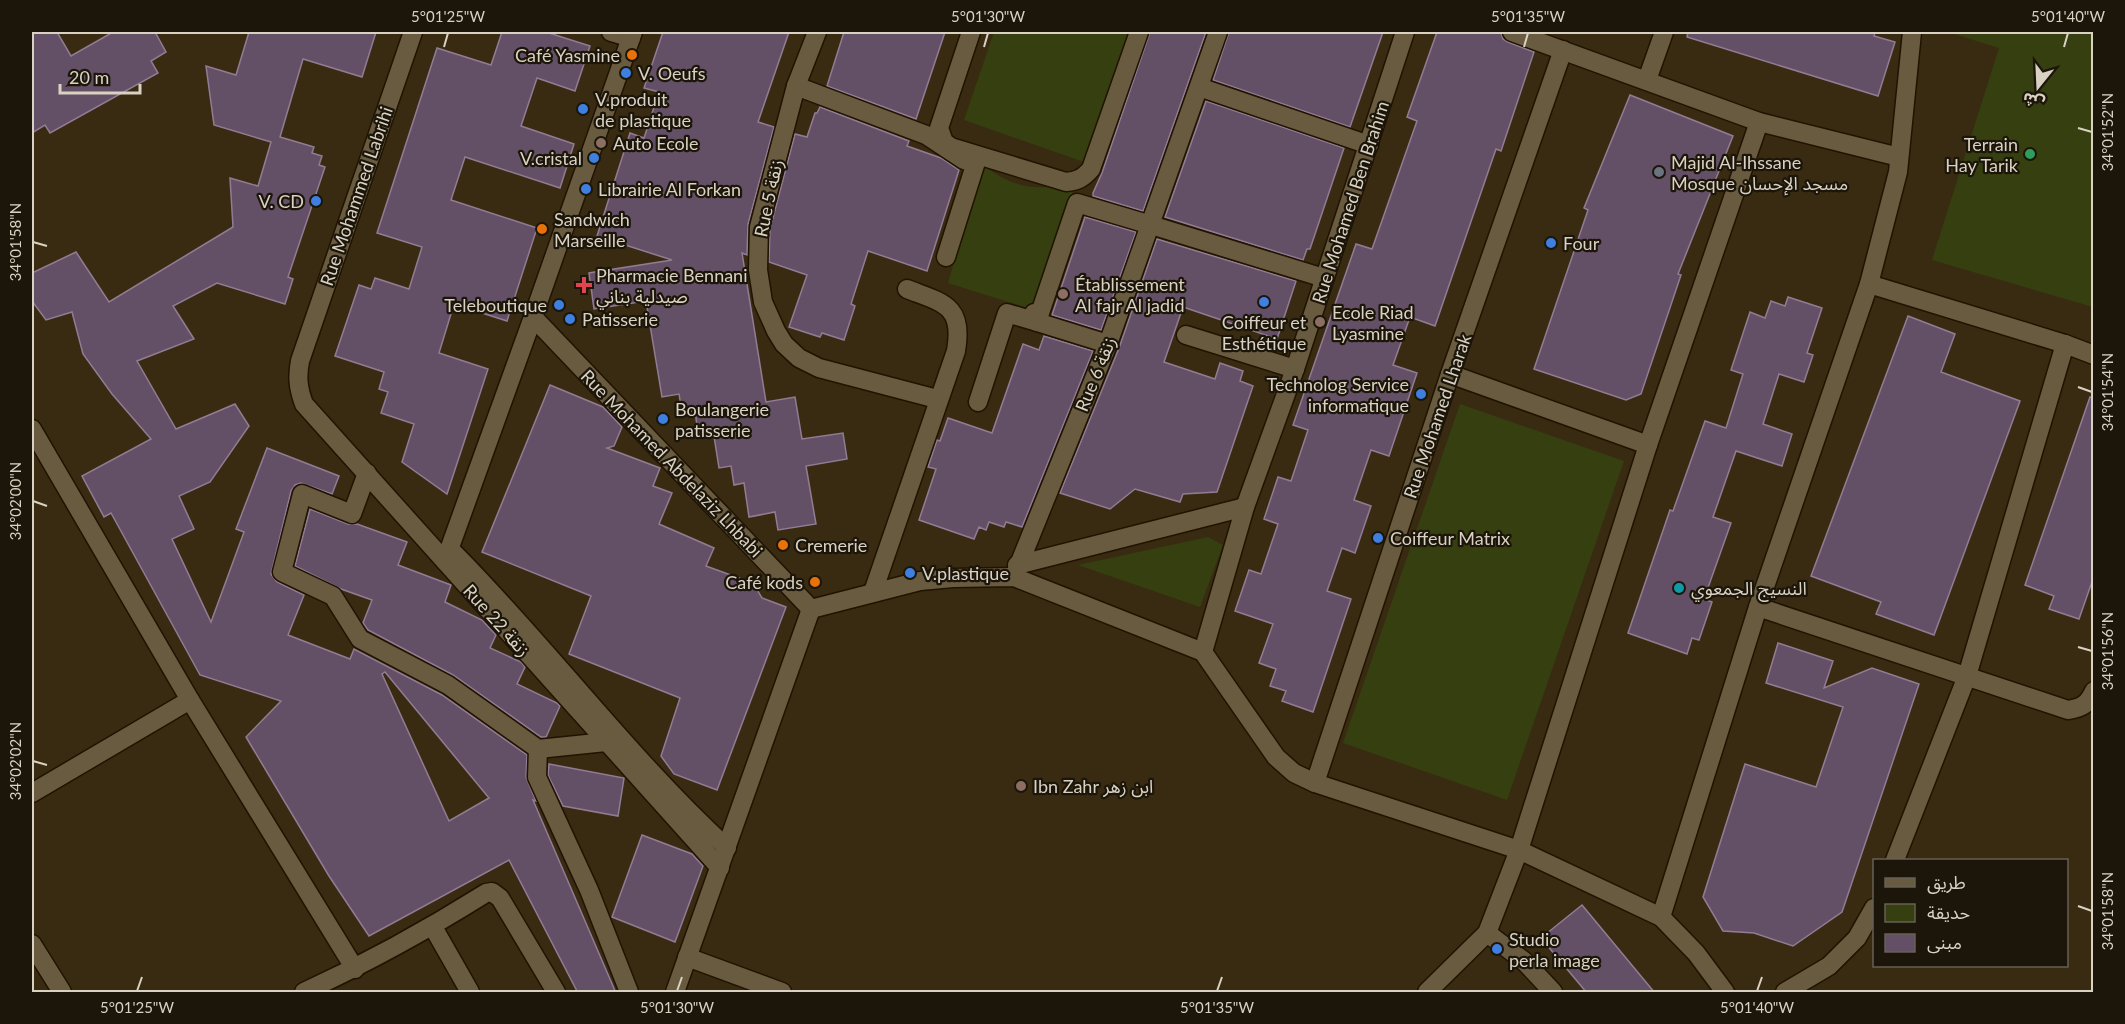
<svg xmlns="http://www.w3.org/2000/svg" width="2125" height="1024" viewBox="0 0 2125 1024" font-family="Lato,'Noto Sans Arabic',sans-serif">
  <rect width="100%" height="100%" fill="#392b12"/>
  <g fill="#363f0f">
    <path d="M994,32H1132L1087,163L964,120Z"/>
    <path d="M1948,32H2093V307L1932,260L1999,48Z"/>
    <path d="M983,165C1013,188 1033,190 1069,185L1074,188L1031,309L948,283Z"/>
    <path d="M1460,404L1624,461L1507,800L1343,743Z"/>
    <path d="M1208,537L1223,545L1200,607L1078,565Z"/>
  </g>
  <g fill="#645066" stroke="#927c94" stroke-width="1.5" fill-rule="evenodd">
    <path d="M32,32H57L71,56L113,32H155L166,52L151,61L158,73L50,133L45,125L32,133Z"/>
    <path d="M249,32H376L362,77L303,59L280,137L314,147L312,153L322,156L319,165L325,167L288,277L293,279L285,304L217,283L173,306L194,339L137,361L176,429L235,404L249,426L210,482L179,496L194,529L172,539L211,622L244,532L236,529L267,448L339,476L332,494L301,483L295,485L291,491L271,574L277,582L304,595L288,635L350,659L354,649L442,695L527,755L526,777L536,801L533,800L616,993H578L509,860L369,936L329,876L246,737L281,701L200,675L111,513L104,517L82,476L151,439L112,394L83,354L72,312L46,320L32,301V273L76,252L109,302L233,227L230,178L258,186L271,142L214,125L206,66L236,75ZM385,672L489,798L449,821L382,674Z"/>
    <path d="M502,32H546L590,46L575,91L537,78L521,126L574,144L560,188L465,157L451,200L537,228L507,321L454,304L439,353L488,369L447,494L402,462L414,424L381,413L388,392L379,389L384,372L335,356L359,285L371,289L375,278L409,289L422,247L377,233L437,48L491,65Z"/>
    <path d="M663,32H789L758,122L774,127L748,224L747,255L742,253L766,402L795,397L802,439L843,433L847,459L806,466L816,524L778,530L775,512L749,517L744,483L734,485L731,466L719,468L713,430L698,433L695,411L682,412L679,394L662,397L646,301L594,309L589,273L672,260L597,236L630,133L644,138L659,92L644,88Z"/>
    <path d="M844,32H945L916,119L827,86Z"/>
    <path d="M1150,32H1206L1143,211L1093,196V193L1102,173Z"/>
    <path d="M1229,32H1383L1350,127L1213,80Z"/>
    <path d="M1437,32H1497L1501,33L1503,39L1508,42L1534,52L1501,151L1496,149L1435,326L1410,317L1393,365L1417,373L1389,456L1371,450L1354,500L1371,506L1355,553L1342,548L1327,591L1351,599L1313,712L1282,701L1286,691L1270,686L1276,669L1259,663L1273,624L1235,611L1249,570L1261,574L1278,524L1264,519L1278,477L1291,481L1308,430L1293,425L1356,244L1372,249L1417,121L1407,117Z"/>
    <path d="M1688,32H1875L1874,36L1895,42L1878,96L1687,37Z"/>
    <path d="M1630,95L1733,136L1678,274L1681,275L1641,394L1626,400L1534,369L1588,210L1584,208Z"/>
    <path d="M1206,101L1344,148L1310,249H1307L1303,260L1165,217Z"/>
    <path d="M820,107L909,141L907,146L941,158L959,170L927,271L868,251L851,304L855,306L844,340L822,333L820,337L789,327L807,275L769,262L770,229L795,134L807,137L815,113H817Z"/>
    <path d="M1085,217L1136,232L1101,330L1052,315Z"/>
    <path d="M1157,239L1296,281L1277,339L1183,307L1164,362L1215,379L1220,363L1243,371L1240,381L1253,386L1217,492L1183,494L1180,502L1135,489L1110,509L1060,493L1119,348Z"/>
    <path d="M1788,297L1822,308L1807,353L1813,355L1804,382L1779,374L1763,424L1792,434L1782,466L1736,451L1713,517L1731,523L1704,599L1712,602L1699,640L1692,638L1687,654L1628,633L1670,510L1673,511L1705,421L1726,428L1743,374L1731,370L1750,312L1765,318L1771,301L1785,306Z"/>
    <path d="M1908,316L1955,334L1941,372L2020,401L1934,635L1876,614L1881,602L1811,576Z"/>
    <path d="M1044,336L1093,351L1022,527L1006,522L1004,527L989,522L986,530L979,527L974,539L919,520L936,469L928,467L937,440L940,441L948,418L992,433L1023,344L1039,350Z"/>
    <path d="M550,385L603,407L622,427L614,446L607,448L660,468L653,486L672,493L659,524L714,548L706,566L753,583L762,598L786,607L717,790L674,774L661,756L680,698L569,654L591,596L482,552Z"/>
    <path d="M2090,397L2094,398V576L2079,619L2049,609L2054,596L2025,585Z"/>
    <path d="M310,509L348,524H357L407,542L398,565L451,585L445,602L482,620L496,635L490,648L521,662L525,667L517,684L557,703L560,706L546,737H541L453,675L368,630L363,623L372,600L341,589L295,566Z"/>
    <path d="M1778,643L1833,661L1824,688L1872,668L1919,684L1842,912L1793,946L1754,933L1723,931L1703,897L1745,764L1816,787L1843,707L1766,683Z"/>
    <path d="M549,764L624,778L618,816L563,806L548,775Z"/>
    <path d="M642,835L692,854L703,866L675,942L612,917Z"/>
    <path d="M1582,905L1655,993H1587L1541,938Z"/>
  </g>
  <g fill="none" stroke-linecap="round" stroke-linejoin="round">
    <defs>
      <g id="pedestrian">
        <path d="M796,86L926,135L964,160L976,162L946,257"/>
        <path d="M1034,313L1037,322L1108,344"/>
        <path d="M978,402L1007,313L1037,322L1077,203L1151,225"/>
        <path d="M367,473L352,514L302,494L282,572L333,596L360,639L448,685L538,749L606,742"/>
        <path d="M538,749L537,777L589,890L629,992"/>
        <path d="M32,793L190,700"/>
      </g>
      <g id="minor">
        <path d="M413,32L300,361C297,377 298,388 304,404L720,868"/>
        <path d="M611,32L631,38"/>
        <path d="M817,32L796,86L759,227L758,270L763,302L776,331L784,344L799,358L819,368L937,399"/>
        <path d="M971,32L939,128L944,142L951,147L1066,182C1078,181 1083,178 1091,169L1139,32"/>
        <path d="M1512,32L1759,122L1899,157"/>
        <path d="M1647,80L1664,32"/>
        <path d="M1199,87L1369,145"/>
        <path d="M1151,225L1324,278"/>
        <path d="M1869,284L2065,344L2094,355"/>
        <path d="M533,317L811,609"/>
        <path d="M1186,335L1295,369"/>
        <path d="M1450,374L1648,445"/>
        <path d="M32,429L190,700L355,969"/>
        <path d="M450,549C546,645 627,756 727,848"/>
        <path d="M445,561L533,317L633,32"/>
        <path d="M1017,565L1245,507"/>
        <path d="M1014,577L1108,344L1218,32"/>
        <path d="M873,592L956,351C964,305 943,303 907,289"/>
        <path d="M1758,607L2068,710C2082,708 2088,704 2094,691"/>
        <path d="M811,609L920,581L953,578L1014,577L1203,652L1276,757L1294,773L1315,783L1519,850L1661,917L1696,953L1725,992"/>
        <path d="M1203,652L1245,507L1295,369L1405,32"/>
        <path d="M1315,783L1450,374L1563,50"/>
        <path d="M1895,860L1967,676L2065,344"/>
        <path d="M1661,917L1758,607L1869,284L1898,172L1912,32"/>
        <path d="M433,927L470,992"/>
        <path d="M1487,933L1524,961L1553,992"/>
        <path d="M32,944L62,992"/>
        <path d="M687,957L782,992"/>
        <path d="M304,992C367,963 427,930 486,893L492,892L500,898L556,992"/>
        <path d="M675,992L811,609"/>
        <path d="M1427,992L1487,933L1519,850L1648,445L1759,122"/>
        <path d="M1785,992L1829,966L1857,938L1874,908"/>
      </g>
    </defs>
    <use href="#pedestrian" stroke="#201300" stroke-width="21"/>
    <use href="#minor" stroke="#201300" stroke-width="21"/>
    <use href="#pedestrian" stroke="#695b40" stroke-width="18"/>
    <use href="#minor" stroke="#695b40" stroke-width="18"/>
  </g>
  <path fill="none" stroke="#d9d1c2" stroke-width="2" d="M444,47L448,33M984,47L988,33M1524,47L1528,33M2064,47L2068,33M2078,128L2092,132M33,242L47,246M2078,387L2092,392M33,501L47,506M2078,647L2092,651M33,761L47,765M2078,906L2092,911M137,991L142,977M677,991L682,977M1217,991L1222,977M1757,991L1762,977"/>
  <g fill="#e8710a" stroke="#1b150a" stroke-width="2">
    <circle cx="632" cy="55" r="6"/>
    <circle cx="542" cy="229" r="6"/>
    <circle cx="783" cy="545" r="6"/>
    <circle cx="815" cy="582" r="6"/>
  </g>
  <g fill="#3f7fe0" stroke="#1b150a" stroke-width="2">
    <circle cx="626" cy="73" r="6"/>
    <circle cx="583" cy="109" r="6"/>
    <circle cx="594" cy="158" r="6"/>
    <circle cx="586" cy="189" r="6"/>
    <circle cx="316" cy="201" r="6"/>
    <circle cx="1551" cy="243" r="6"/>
    <circle cx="1264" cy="302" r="6"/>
    <circle cx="559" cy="305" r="6"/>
    <circle cx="570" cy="319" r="6"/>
    <circle cx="1421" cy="394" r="6"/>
    <circle cx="663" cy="419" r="6"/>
    <circle cx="1378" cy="538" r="6"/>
    <circle cx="910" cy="573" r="6"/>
    <circle cx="1497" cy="949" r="6"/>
  </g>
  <g fill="#8d6e63" stroke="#1b150a" stroke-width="2">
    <circle cx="601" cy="143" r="6"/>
    <circle cx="1063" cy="294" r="6"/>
    <circle cx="1320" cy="322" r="6"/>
    <circle cx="1021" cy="786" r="6"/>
  </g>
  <circle fill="#2e9e5b" stroke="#1b150a" stroke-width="2" cx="2030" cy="154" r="6"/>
  <circle fill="#6b7280" stroke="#1b150a" stroke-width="2" cx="1659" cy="172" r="6"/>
  <path fill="#e0444e" stroke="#1b150a" stroke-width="2" d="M581 276h6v6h6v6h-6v6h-6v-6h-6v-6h6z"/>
  <circle fill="#0f9aa8" stroke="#1b150a" stroke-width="2" cx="1679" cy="588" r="6"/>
  <g text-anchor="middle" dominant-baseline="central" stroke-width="4.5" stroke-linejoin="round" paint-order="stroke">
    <g font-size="18" fill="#d9d1c2" stroke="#1b150a" text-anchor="start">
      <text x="620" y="55" text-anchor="end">Café Yasmine</text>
      <text x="638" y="73">V. Oeufs</text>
      <text x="595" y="99">V.produit<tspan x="595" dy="21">de plastique</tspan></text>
      <text x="613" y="143">Auto Ecole</text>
      <text x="2018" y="144" text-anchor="end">Terrain<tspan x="2018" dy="21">Hay Tarik</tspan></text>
      <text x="582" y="158" text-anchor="end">V.cristal</text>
      <text x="1671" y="162">Majid Al-Ihssane<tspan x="1671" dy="21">Mosque مسجد الإحسان</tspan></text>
      <text x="598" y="189">Librairie Al Forkan</text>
      <text x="304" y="201" text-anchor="end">V. CD</text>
      <text x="554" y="219">Sandwich<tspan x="554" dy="21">Marseille</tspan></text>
      <text x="1563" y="243">Four</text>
      <text x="596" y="275">Pharmacie Bennani<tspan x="596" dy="21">صيدلية بناني</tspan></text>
      <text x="1075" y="284">Établissement<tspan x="1075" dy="21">Al fajr Al jadid</tspan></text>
      <text x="547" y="305" text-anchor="end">Teleboutique</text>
      <text x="1332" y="312">Ecole Riad<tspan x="1332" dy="21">Lyasmine</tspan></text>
      <text x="582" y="319">Patisserie</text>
      <text x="1264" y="322" text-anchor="middle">Coiffeur et<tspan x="1264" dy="21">Esthétique</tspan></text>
      <text x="1409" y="384" text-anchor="end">Technolog Service<tspan x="1409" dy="21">informatique</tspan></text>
      <text x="675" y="409">Boulangerie<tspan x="675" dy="21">patisserie</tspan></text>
      <text x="1390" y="538">Coiffeur Matrix</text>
      <text x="795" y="545">Cremerie</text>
      <text x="922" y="573">V.plastique</text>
      <text x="803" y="582" text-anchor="end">Café kods</text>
      <text x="1691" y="588">النسيج الجمعوي</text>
      <text x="1033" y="786">Ibn Zahr ابن زهر</text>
      <text x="1509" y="939">Studio<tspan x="1509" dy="21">perla image</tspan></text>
    </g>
    <g font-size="18" fill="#d9d1c2" stroke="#1b150a">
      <text transform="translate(356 196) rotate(-71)">Rue Mohammed Labrihi</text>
      <text transform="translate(768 198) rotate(-78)">Rue 5 زنقة</text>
      <text transform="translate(1350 202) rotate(-72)">Rue Mohamed Ben Brahim</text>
      <text transform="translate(1095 374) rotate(-68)">Rue 6 زنقة</text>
      <text transform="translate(1437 416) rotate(-71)">Rue Mohamed Lharak</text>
      <text transform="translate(672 463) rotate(46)">Rue Mohamed Abdelaziz Lhbabi</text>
      <text transform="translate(497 620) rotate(48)">Rue 22 زنقة</text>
    </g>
  </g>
  <rect width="2125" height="1024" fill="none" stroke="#1b150a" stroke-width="66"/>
  <rect x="1873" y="859" width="195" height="108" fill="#1b150a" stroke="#676054" stroke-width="1.5"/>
  <rect x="1885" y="878" width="30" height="9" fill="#695b40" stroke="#676054" stroke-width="1.5"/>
  <text x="1927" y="889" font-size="18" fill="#d9d1c2">طريق</text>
  <rect x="1885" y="904" width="30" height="18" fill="#363f0f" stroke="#676054" stroke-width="1.5"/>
  <text x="1927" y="919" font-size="18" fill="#d9d1c2">حديقة</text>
  <rect x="1885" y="934" width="30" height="18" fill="#645066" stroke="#676054" stroke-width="1.5"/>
  <text x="1927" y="949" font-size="18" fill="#d9d1c2">مبنى</text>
  <g transform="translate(2038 87) rotate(198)" stroke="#1b150a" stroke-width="4.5" paint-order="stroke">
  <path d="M0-4.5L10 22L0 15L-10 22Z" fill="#d9d1c2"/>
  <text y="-9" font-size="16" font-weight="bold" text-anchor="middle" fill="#d9d1c2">ش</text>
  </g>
  <path d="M60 84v9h80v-9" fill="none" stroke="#d9d1c2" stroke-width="3"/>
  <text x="69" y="84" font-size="18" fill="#d9d1c2" stroke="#1b150a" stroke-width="4.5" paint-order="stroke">20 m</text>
  <rect x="33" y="33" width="2059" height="958" fill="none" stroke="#d9d1c2" stroke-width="2"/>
  <g font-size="15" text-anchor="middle" fill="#d9d1c2">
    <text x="448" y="22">5°01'25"W</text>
    <text x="988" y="22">5°01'30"W</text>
    <text x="1528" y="22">5°01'35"W</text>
    <text x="2068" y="22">5°01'40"W</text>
    <text transform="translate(2108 132) rotate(-90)" y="5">34°01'52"N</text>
    <text transform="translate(16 242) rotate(-90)" y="5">34°01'58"N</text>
    <text transform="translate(2108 392) rotate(-90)" y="5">34°01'54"N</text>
    <text transform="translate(16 501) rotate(-90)" y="5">34°02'00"N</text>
    <text transform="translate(2108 651) rotate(-90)" y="5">34°01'56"N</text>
    <text transform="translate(16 761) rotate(-90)" y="5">34°02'02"N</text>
    <text transform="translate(2108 911) rotate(-90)" y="5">34°01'58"N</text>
    <text x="137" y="1013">5°01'25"W</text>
    <text x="677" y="1013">5°01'30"W</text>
    <text x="1217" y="1013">5°01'35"W</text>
    <text x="1757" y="1013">5°01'40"W</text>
  </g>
</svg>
